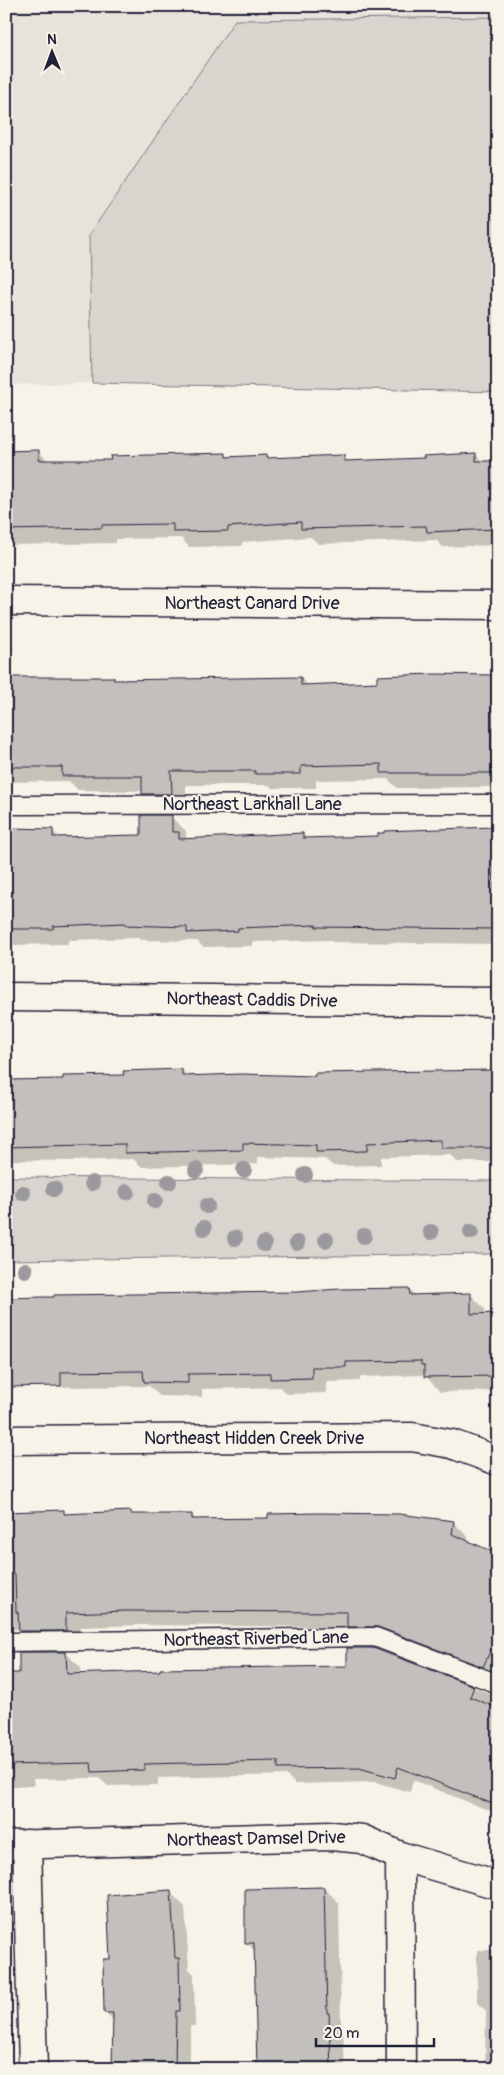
<svg xmlns="http://www.w3.org/2000/svg" width="504" height="2075" viewBox="0 0 504 2075" font-family="Pangolin,sans-serif">
  <rect width="100%" height="100%" fill="#f7f3e8"/>
  <filter id="ink" filterUnits="userSpaceOnUse"><feTurbulence type="fractalNoise" baseFrequency=".02" numOctaves="2"/><feDisplacementMap in="SourceGraphic" scale="10" xChannelSelector="R" yChannelSelector="G"/><feConvolveMatrix kernelMatrix="1 2 1 2 8 2 1 2 1" color-interpolation-filters="sRGB"/></filter>
  <g filter="url(#ink)">
    <path fill="#e7e3db" d="M6,6H498V17L235,20L89,235L92,383L6,385Z"/>
    <g fill="#d8d5cf" stroke="#7d7c85">
      <path d="M498,17V392L92,383L89,235L235,20Z"/>
      <path d="M6,1177L498,1181V1254L6,1260Z"/>
    </g>
    <g fill="#0003">
      <path d="M38,451L49,462L112,461L225,455L229,458L265,456L268,459L344,457L349,462L425,460L475,454L483,462H498V545L443,547L436,540L318,544L311,537L242,542V546L189,547L181,538L116,539V543L6,545V452Z"/>
      <path d="M433,675H498V787L397,788L388,779L316,780V788H272L269,785H186V808H158L143,794V791L78,790L69,781L6,782V678L114,679L116,681L301,678L308,686L378,684Z"/>
      <path d="M171,817L186,831V840L302,834L307,839L380,837L385,834V832L498,828V944L332,942L330,940L252,942V946L203,947L197,941L141,940L139,938L68,940V944L6,945V830H52L60,838L142,837Z"/>
      <path d="M182,1070L188,1077H316L442,1071H498V1162H457L450,1155L381,1157V1165L333,1166L325,1159L257,1157L258,1164L142,1167L133,1159L71,1161L6,1160V1081L64,1080Z"/>
      <path d="M409,1289L416,1296L470,1294L485,1309V1315L498,1314V1391L440,1392L425,1375L360,1377V1381L326,1382V1393L286,1394L280,1387L202,1389V1397L160,1396L149,1386L60,1387L54,1381L6,1382L297,1294Z"/>
      <path d="M131,1513L134,1516L192,1515L197,1521L453,1522L468,1537V1542L498,1555V1681L363,1641L349,1627L140,1625L80,1627V1645L35,1646L20,1629H6V1517Z"/>
      <path d="M373,1649L494,1695H498V1814L413,1780L410,1792L375,1782L295,1784L286,1775L158,1778V1785L108,1786L99,1778L33,1779L34,1786H6V1675L21,1674L66,1653L81,1668V1675L349,1667Z"/>
      <path d="M324,1888L339,1903L341,2027L343,2029L345,2069H257L256,1952L247,1943Z"/>
      <path d="M170,1892L185,1907L189,1969L194,1974L195,2026H190V2069H114V2021L105,2012L112,1960Z"/>
      <path d="M477,1950H498V2069H485L486,2011L477,2002Z"/>
    </g>
    <g fill="#c2bfbd" stroke="#22223b">
      <path d="M39,450V460H111L110,456L226,453V457L266,455V458L344,455V461L424,458L423,456L476,453V461H498V529L427,532L426,526L301,529V522L228,527V531L173,532V524L102,525V528L6,530V451Z"/>
      <path d="M433,674L492,675V773H381V764L301,766V774H255V771H171L172,794H142V776H62V767H6V677H114V680L301,677V685L377,682V676Z"/>
      <path d="M141,815H172V832H179V839L303,833V838L378,836V833H384V831L493,827L494,929L316,927V925L238,928V931L187,933V927L125,925V923L53,926V929H6V872H10V828L53,829V837L141,835Z"/>
      <path d="M182,1069V1076L241,1074L315,1076V1073L493,1070V1148H441V1140L367,1143V1151L316,1152V1145L243,1143V1150L125,1153V1144L6,1147V1080L63,1079V1076L124,1075L123,1071Z"/>
      <path d="M409,1288L410,1295L471,1293V1314L498,1313V1376L424,1377V1365H421V1361L346,1362V1367H312V1378L270,1379V1373L188,1374V1383L144,1382L143,1371L61,1372V1386L6,1387V1298L42,1297H54V1295L297,1292L339,1289Z"/>
      <path d="M64,1510V1514L131,1511V1514H192V1519L268,1518V1514L318,1513L399,1514L454,1521L452,1534L498,1554V1634L483,1667L378,1627H347V1612L125,1611L66,1613V1631H19L18,1612H16L15,1574H6V1512Z"/>
      <path d="M347,1648H373L474,1686L470,1697L498,1708V1806L398,1767L395,1778L359,1768L278,1769V1761L144,1764V1770L92,1772L91,1763L6,1765V1673H19V1652H66L67,1674L160,1671V1669L347,1666Z"/>
      <path d="M324,1887L327,2013H329L331,2069H257L254,1943H245V1889Z"/>
      <path d="M171,1890L175,1958H179L180,2011H176L175,2069L112,2068L113,2013H104L103,1959H110L107,1895Z"/>
    </g>
    <g fill="none" stroke-linecap="round" stroke-linejoin="round">
      <defs>
        <g id="lane">
          <path d="M6,805L498,804"/>
          <path d="M6,1642L375,1637L498,1684"/>
        </g>
        <g id="street">
          <path d="M6,601L498,605"/>
          <path d="M6,997L498,1002"/>
          <path d="M6,1440L412,1437L452,1444L498,1461"/>
          <path d="M27,1844L33,2069"/>
          <path d="M6,1845L332,1836L362,1839L400,1856L498,1885"/>
          <path d="M400,1856L401,2069"/>
        </g>
      </defs>
      <use href="#lane" stroke="#22223b" stroke-width="21"/>
      <use href="#street" stroke="#22223b" stroke-width="31"/>
      <use href="#lane" stroke="#f7f3e8" stroke-width="18"/>
      <use href="#street" stroke="#f7f3e8" stroke-width="28"/>
    </g>
    <g fill="#9b999d">
      <circle cx="196" cy="1170" r="8"/>
      <circle cx="244" cy="1170" r="8"/>
      <circle cx="305" cy="1175" r="8"/>
      <circle cx="169" cy="1182" r="8"/>
      <circle cx="92" cy="1183" r="8"/>
      <circle cx="54" cy="1189" r="8"/>
      <circle cx="127" cy="1192" r="8"/>
      <circle cx="23" cy="1193" r="8"/>
      <circle cx="155" cy="1201" r="8"/>
      <circle cx="207" cy="1206" r="8"/>
      <circle cx="204" cy="1228" r="8"/>
      <circle cx="431" cy="1232" r="8"/>
      <circle cx="471" cy="1232" r="8"/>
      <circle cx="364" cy="1236" r="8"/>
      <circle cx="235" cy="1238" r="8"/>
      <circle cx="326" cy="1240" r="8"/>
      <circle cx="297" cy="1243" r="8"/>
      <circle cx="264" cy="1244" r="8"/>
      <circle cx="25" cy="1270" r="8"/>
    </g>
  </g>
  <g text-anchor="middle" dominant-baseline="central" stroke-width="4" stroke-linejoin="round" paint-order="stroke">
    <g font-size="18" fill="#22223b" stroke="#f7f3e8">
      <text x="252" y="603">Northeast Canard Drive</text>
      <text x="252" y="804">Northeast Larkhall Lane</text>
      <text transform="translate(252 1000) rotate(1)">Northeast Caddis Drive</text>
      <text x="254" y="1438">Northeast Hidden Creek Drive</text>
      <text transform="translate(256 1639) rotate(-1)">Northeast Riverbed Lane</text>
      <text transform="translate(256 1839) rotate(-1)">Northeast Damsel Drive</text>
    </g>
  </g>
  <rect width="504" height="2075" fill="none" stroke="#f7f3e8" stroke-width="25"/>
  <rect x="12" y="12" width="479" height="2050" fill="none" stroke="#22223b" stroke-width="2" filter="url(#ink)"/>
  <g transform="translate(52 52) rotate(359)" stroke="#f7f3e8" stroke-width="4" paint-order="stroke">
  <path d="M0-4L9 19L0 12L-9 19Z" fill="#22223b"/>
  <text y="-8" font-size="14" font-weight="bold" text-anchor="middle" fill="#22223b">N</text>
  </g>
  <path d="M316 2038v8h118v-8" fill="none" stroke="#22223b" stroke-width="2.5"/>
  <text x="324" y="2038" font-size="15" fill="#22223b" stroke="#f7f3e8" stroke-width="4" paint-order="stroke">20 m</text>
</svg>
